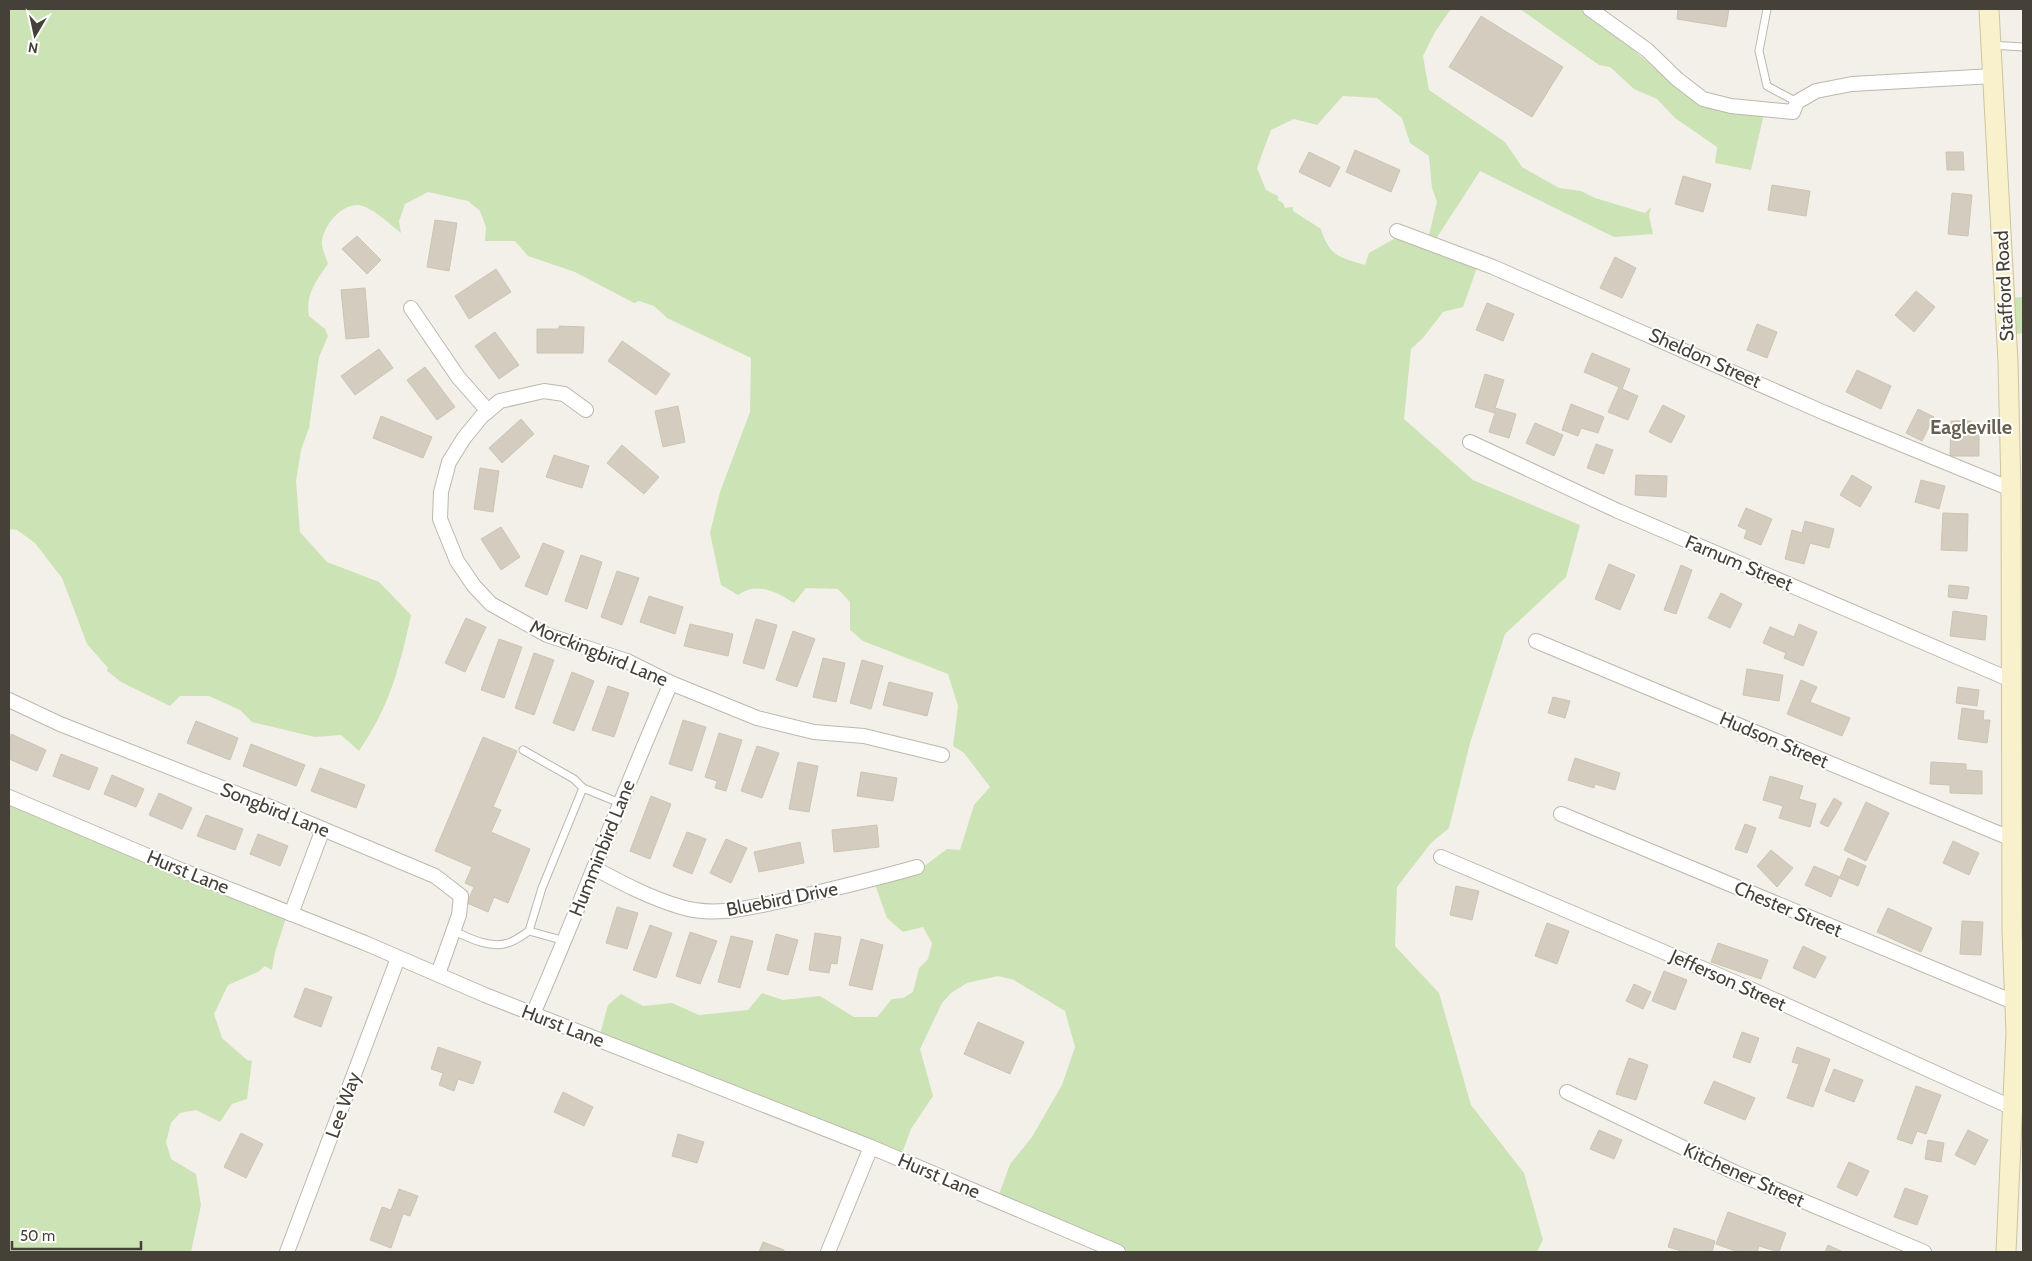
<svg xmlns="http://www.w3.org/2000/svg" width="2032" height="1261" viewBox="0 0 2032 1261" font-family="Cabin,sans-serif">
  <rect width="100%" height="100%" fill="#f3f0e9"/>
  <g fill="#cce3b6" fill-rule="evenodd">
    <path d="M9,9H1451L1435,32L1423,56L1429,90L1505,142L1522,167L1559,188L1581,191L1595,198L1645,213L1651,207L1649,216L1653,234L1614,237L1480,171L1436,239L1478,265L1463,307L1443,312L1423,338L1411,349L1404,419L1473,480L1580,525L1566,577L1505,634L1470,743L1449,828L1431,843L1397,887L1395,946L1439,993L1471,1105L1524,1173L1543,1240L1537,1252H1112L996,1203L1010,1164L1032,1137L1062,1085L1075,1047L1065,1011L1014,980L998,976L967,983L951,993L942,1003L920,1049L933,1096L911,1129L899,1161L598,1041L608,1005L621,994L643,1006L672,1003L699,1015L748,1010L762,993L783,1000L820,996L854,1017H877L892,999L903,998L913,992L919,968L928,959L932,943L923,927L903,932L887,918L875,884L923,867L947,849L960,850L974,805L990,787L964,753L953,746L958,706L948,674L863,641L850,630V602L838,589L806,588L794,603C777,592 757,581 738,595L721,585L710,533L720,492L750,412L751,358L667,318L654,306L639,301L634,303L575,272L528,256L515,241H485L486,227L480,211L468,201L428,192L405,204L399,221L401,233C389,224 374,208 359,205C341,203 321,228 322,245C323,251 326,258 328,264C316,281 305,295 309,316L325,329L328,336L319,357L309,428L301,450L296,481L300,532L327,562L379,582L411,615C400,666 390,706 359,751L341,735L315,737L252,722L240,710L209,696H180L170,706L121,682L107,671L108,668L87,644L62,578L35,543L17,530L9,529ZM1343,96L1377,98L1402,118L1410,143L1429,156L1432,188L1437,202L1427,243L1401,235L1369,253L1365,265C1339,257 1329,256 1321,229L1293,211V207L1285,208L1283,203L1278,200V196L1266,190L1257,168L1271,130L1294,119L1317,125Z"/>
    <path d="M1520,9H1583L1607,22L1623,41L1673,84L1762,112L1763,118L1751,170L1715,163L1717,147L1675,118L1657,99L1634,89L1610,67L1599,65Z"/>
    <path d="M2023,297V333L2007,336L2009,298Z"/>
    <path d="M9,800L287,915L275,952L272,970L265,966L258,972L228,985L214,1014L222,1038L247,1060L252,1061L247,1099L232,1104L220,1122L196,1110L180,1113L171,1123L166,1142L171,1159L196,1174L201,1205L191,1252H9Z"/>
  </g>
  <g fill="#d3ccbf" stroke="#cdc4b3">
    <path d="M1678,9H1729L1726,27L1677,19Z"/>
    <path d="M1481,16L1563,67L1532,117L1449,67Z"/>
    <path d="M1355,150L1400,170L1391,192L1346,172Z"/>
    <path d="M1309,152L1340,167L1330,187L1299,172Z"/>
    <path d="M1946,152H1963L1964,170H1947Z"/>
    <path d="M1683,176L1711,184L1703,212L1675,204Z"/>
    <path d="M1772,185L1810,191L1806,216L1768,210Z"/>
    <path d="M1952,193L1972,195L1968,236L1948,234Z"/>
    <path d="M435,220L457,223L449,271L427,267Z"/>
    <path d="M357,236L381,260L367,274L342,249Z"/>
    <path d="M1615,257L1636,268L1622,298L1600,288Z"/>
    <path d="M496,269L511,292L469,319L455,296Z"/>
    <path d="M365,288L369,337L346,339L341,290Z"/>
    <path d="M1916,291L1935,307L1914,332L1895,315Z"/>
    <path d="M1487,303L1514,314L1503,341L1476,330Z"/>
    <path d="M1757,324L1777,332L1767,358L1747,350Z"/>
    <path d="M559,326L584,327L583,353H537V329H559Z"/>
    <path d="M495,332L519,365L499,379L475,346Z"/>
    <path d="M622,341L670,374L656,395L608,361Z"/>
    <path d="M379,349L393,368L355,395L341,376Z"/>
    <path d="M1592,353L1630,369L1622,389L1638,396L1628,420L1608,412L1619,387L1584,372Z"/>
    <path d="M425,367L455,407L437,420L407,380Z"/>
    <path d="M1857,370L1891,386L1881,409L1846,392Z"/>
    <path d="M1485,374L1504,380L1495,408L1516,414L1509,438L1489,432L1495,413L1475,407Z"/>
    <path d="M1571,404L1604,417L1598,433L1581,428L1578,436L1562,430Z"/>
    <path d="M1663,405L1685,416L1671,443L1649,432Z"/>
    <path d="M678,406L685,442L663,447L655,411Z"/>
    <path d="M1918,409L1934,417L1922,441L1906,433Z"/>
    <path d="M381,416L432,437L423,458L373,438Z"/>
    <path d="M521,419L534,434L502,463L489,448Z"/>
    <path d="M1951,421H1971V435H1979V456H1950Z"/>
    <path d="M1535,423L1563,435L1554,456L1526,443Z"/>
    <path d="M1596,444L1613,450L1604,474L1587,468Z"/>
    <path d="M622,445L659,477L644,494L607,463Z"/>
    <path d="M554,455L589,466L582,488L546,477Z"/>
    <path d="M480,468L499,471L493,512L474,509Z"/>
    <path d="M1636,475L1667,476L1666,497L1635,495Z"/>
    <path d="M1852,475L1872,487L1860,507L1840,495Z"/>
    <path d="M1921,480L1945,486L1939,509L1915,502Z"/>
    <path d="M1746,508L1772,519L1761,545L1744,538L1747,530L1738,526Z"/>
    <path d="M1943,513L1968,514L1967,551L1941,550Z"/>
    <path d="M1805,521L1834,529L1829,548L1810,543L1804,564L1785,559L1792,530L1802,533Z"/>
    <path d="M501,527L520,557L501,570L481,539Z"/>
    <path d="M543,543L564,551L547,595L525,586Z"/>
    <path d="M581,555L602,562L587,609L565,601Z"/>
    <path d="M1609,564L1635,575L1620,610L1595,599Z"/>
    <path d="M1681,565L1692,570L1676,614L1664,610Z"/>
    <path d="M617,571L639,578L622,625L601,617Z"/>
    <path d="M1949,585L1969,587L1967,599L1948,597Z"/>
    <path d="M1721,593L1742,604L1730,628L1708,618Z"/>
    <path d="M649,596L683,607L675,634L640,622Z"/>
    <path d="M1953,611L1987,616L1985,640L1950,636Z"/>
    <path d="M466,618L486,627L465,672L445,663Z"/>
    <path d="M756,619L777,625L764,669L743,663Z"/>
    <path d="M690,624L733,634L728,656L684,646Z"/>
    <path d="M1799,624L1817,632L1803,666L1784,658L1786,653L1763,643L1770,627L1794,637Z"/>
    <path d="M793,631L815,639L797,687L776,680Z"/>
    <path d="M499,639L522,647L504,698L481,690Z"/>
    <path d="M534,653L554,660L534,715L515,708Z"/>
    <path d="M823,658L845,663L836,702L813,697Z"/>
    <path d="M862,660L883,666L871,709L850,703Z"/>
    <path d="M1747,669L1783,675L1779,701L1743,695Z"/>
    <path d="M572,672L594,681L574,731L553,723Z"/>
    <path d="M1801,680L1817,687L1810,702L1850,718L1842,736L1787,714Z"/>
    <path d="M889,682L933,693L927,716L883,705Z"/>
    <path d="M608,686L629,693L614,737L592,730Z"/>
    <path d="M1958,687L1979,690L1977,706L1956,703Z"/>
    <path d="M1553,697L1570,701L1565,718L1548,713Z"/>
    <path d="M1962,708L1984,711L1983,720H1990L1987,743L1958,739Z"/>
    <path d="M683,720L706,727L692,771L669,764Z"/>
    <path d="M196,721L238,738L230,760L187,743Z"/>
    <path d="M719,733L742,740L726,791L715,788L717,781L705,777Z"/>
    <path d="M11,734L46,750L37,771L9,759Z"/>
    <path d="M483,737L517,751L493,807L501,810L491,832L530,849L508,903L494,897L488,912L467,903L474,887L465,883L472,867L435,851Z"/>
    <path d="M251,744L305,765L296,786L243,766Z"/>
    <path d="M757,746L779,753L762,798L741,791Z"/>
    <path d="M61,754L98,768L89,790L53,776Z"/>
    <path d="M1575,758L1620,773L1615,790L1595,784L1594,788L1568,780Z"/>
    <path d="M798,762L818,766L809,812L789,809Z"/>
    <path d="M1931,762L1966,764V770L1982,771V794L1950,793V785L1930,784Z"/>
    <path d="M320,768L365,785L356,808L311,791Z"/>
    <path d="M861,772L897,778L893,801L857,796Z"/>
    <path d="M112,775L144,789L136,807L104,794Z"/>
    <path d="M1770,776L1803,786L1799,799L1816,804L1810,827L1779,818L1783,806L1763,800Z"/>
    <path d="M159,793L192,808L182,829L149,815Z"/>
    <path d="M651,796L671,804L650,859L630,851Z"/>
    <path d="M1834,798L1842,803L1828,827L1820,823Z"/>
    <path d="M1866,802L1889,813L1866,861L1844,850Z"/>
    <path d="M206,815L243,829L235,850L197,836Z"/>
    <path d="M1745,824L1756,828L1747,853L1735,849Z"/>
    <path d="M877,825L879,847L834,852L832,830Z"/>
    <path d="M687,832L706,839L692,874L673,866Z"/>
    <path d="M258,834L288,846L280,866L250,854Z"/>
    <path d="M726,839L747,848L731,883L710,873Z"/>
    <path d="M1953,841L1979,853L1969,875L1943,863Z"/>
    <path d="M800,842L804,863L759,872L754,852Z"/>
    <path d="M1771,850L1793,868L1777,887L1757,866Z"/>
    <path d="M1848,858L1866,866L1858,886L1839,878L1831,897L1805,885L1814,866L1840,877Z"/>
    <path d="M1456,886L1479,891L1472,920L1450,915Z"/>
    <path d="M617,907L638,913L627,949L606,943Z"/>
    <path d="M1888,908L1932,928L1921,952L1877,932Z"/>
    <path d="M1962,921L1983,922L1981,955L1960,954Z"/>
    <path d="M1547,923L1569,931L1557,964L1535,956Z"/>
    <path d="M650,925L672,933L656,978L633,970Z"/>
    <path d="M690,932L717,941L700,984L676,976Z"/>
    <path d="M815,933L841,937L837,964L831,963L829,973L809,970Z"/>
    <path d="M776,934L798,940L788,975L767,970Z"/>
    <path d="M731,936L753,941L740,988L718,982Z"/>
    <path d="M861,939L883,945L872,990L849,985Z"/>
    <path d="M1718,943L1768,960L1761,979L1711,962Z"/>
    <path d="M1803,946L1826,957L1815,978L1793,968Z"/>
    <path d="M1664,971L1687,980L1675,1010L1652,1001Z"/>
    <path d="M1634,984L1651,992L1643,1009L1626,1001Z"/>
    <path d="M305,988L332,997L321,1027L294,1017Z"/>
    <path d="M978,1022L1024,1042L1010,1074L964,1054Z"/>
    <path d="M1742,1032L1759,1038L1750,1063L1733,1057Z"/>
    <path d="M438,1047L481,1062L473,1084L458,1079L454,1091L439,1085L443,1073L431,1069Z"/>
    <path d="M1797,1047L1830,1059L1813,1107L1787,1098L1799,1064L1792,1062Z"/>
    <path d="M1629,1058L1648,1065L1636,1100L1616,1094Z"/>
    <path d="M1834,1069L1863,1080L1854,1102L1825,1091Z"/>
    <path d="M1714,1081L1755,1098L1745,1120L1704,1103Z"/>
    <path d="M1916,1086L1941,1095L1926,1134L1917,1131L1912,1144L1897,1139Z"/>
    <path d="M563,1092L593,1107L584,1126L554,1112Z"/>
    <path d="M1599,1130L1622,1140L1614,1159L1590,1149Z"/>
    <path d="M1968,1130L1988,1140L1975,1165L1955,1155Z"/>
    <path d="M241,1133L263,1144L246,1178L224,1167Z"/>
    <path d="M678,1134L704,1142L697,1163L672,1156Z"/>
    <path d="M1928,1140L1944,1143L1941,1162L1925,1159Z"/>
    <path d="M1849,1162L1869,1171L1857,1196L1837,1187Z"/>
    <path d="M1905,1188L1928,1196L1917,1225L1894,1217Z"/>
    <path d="M399,1189L418,1196L410,1216L403,1214L391,1248L370,1240L382,1207L391,1210Z"/>
    <path d="M1728,1212L1786,1233L1779,1252L1759,1246L1757,1252H1738L1716,1244Z"/>
    <path d="M1674,1228L1715,1241L1712,1252H1685L1668,1247Z"/>
    <path d="M763,1242L784,1250V1252H759Z"/>
    <path d="M1828,1245L1843,1252H1825Z"/>
  </g>
  <g fill="none" stroke-linecap="round" stroke-linejoin="round">
    <defs>
      <g id="lane">
        <path d="M1767,9L1759,51L1767,86L1797,102"/>
        <path d="M1991,45L2023,47"/>
        <path d="M523,750L574,779L583,788"/>
        <path d="M454,931C469,938 490,949 508,943C515,941 523,935 529,931L565,941"/>
        <path d="M529,931L542,888L583,788L620,803"/>
      </g>
      <g id="street">
        <path d="M1590,9L1647,50L1677,79L1703,99L1731,106L1793,112L1797,102L1816,91L1852,84L1993,76"/>
        <path d="M1397,231L1493,267L1825,413L2011,489"/>
        <path d="M411,308L458,377L488,411"/>
        <path d="M586,410L564,394L544,391L500,401L482,416L464,438L449,462L441,492L440,519L457,561L474,586L491,604L547,635L627,661L671,683L757,718L814,732L864,736L942,755"/>
        <path d="M1470,442L1618,511L2011,680"/>
        <path d="M1536,641L2012,839"/>
        <path d="M9,700L60,724L263,804L435,876L461,896L459,915L438,974"/>
        <path d="M9,797L181,870L365,943L485,995L871,1147L1118,1252"/>
        <path d="M1561,814L2016,1003"/>
        <path d="M1441,857L1746,987L2013,1108"/>
        <path d="M594,868C622,883 650,898 681,907C716,918 756,906 790,899C833,889 875,879 917,867"/>
        <path d="M291,914L323,829"/>
        <path d="M533,1014C581,904 623,792 671,683"/>
        <path d="M1567,1092L1734,1172L1924,1252"/>
        <path d="M287,1252L398,958"/>
        <path d="M828,1252L871,1147"/>
      </g>
      <path id="secondary" d="M1989,9L2008,362L2011,489L2012,931L2016,1033L2006,1252"/>
    </defs>
    <use href="#lane" stroke="#bdb8ac" stroke-width="9"/>
    <use href="#street" stroke="#bdb8ac" stroke-width="16"/>
    <use href="#secondary" stroke="#cec49d" stroke-width="21"/>
    <use href="#lane" stroke="#fff" stroke-width="7"/>
    <use href="#street" stroke="#fff" stroke-width="14"/>
    <use href="#secondary" stroke="#f9f0cc" stroke-width="19"/>
  </g>
  <g text-anchor="middle" dominant-baseline="central" stroke-width="4" stroke-linejoin="round" paint-order="stroke">
    <g font-size="19" fill="#464138" stroke="#fff">
      <text transform="translate(2004 286) rotate(-93)">Stafford Road</text>
      <text transform="translate(1705 358) rotate(24)">Sheldon Street</text>
      <text transform="translate(1739 563) rotate(23)">Farnum Street</text>
      <text transform="translate(599 653) rotate(22)">Morckingbird Lane</text>
      <text transform="translate(1774 740) rotate(23)">Hudson Street</text>
      <text transform="translate(275 810) rotate(22)">Songbird Lane</text>
      <text transform="translate(602 848) rotate(-68)">Humminbird Lane</text>
      <text transform="translate(188 872) rotate(22)">Hurst Lane</text>
      <text transform="translate(782 899) rotate(-11)">Bluebird Drive</text>
      <text transform="translate(1788 909) rotate(23)">Chester Street</text>
      <text transform="translate(1728 980) rotate(24)">Jefferson Street</text>
      <text transform="translate(563 1026) rotate(21)">Hurst Lane</text>
      <text transform="translate(343 1105) rotate(-70)">Lee Way</text>
      <text transform="translate(1744 1175) rotate(24)">Kitchener Street</text>
      <text transform="translate(939 1176) rotate(23)">Hurst Lane</text>
    </g>
    <g font-size="20" font-weight="bold" fill="#675f50" stroke="#fff">
      <text x="1971" y="427">Eagleville</text>
    </g>
  </g>
  <rect width="2032" height="1261" fill="none" stroke="#464138" stroke-width="20"/>
  <g transform="translate(35 35) rotate(189)" stroke="#ffffff" stroke-width="4" paint-order="stroke">
  <path d="M0-4L9 19L0 12L-9 19Z" fill="#464138"/>
  <text y="-8" font-size="14" font-weight="bold" text-anchor="middle" fill="#464138">N</text>
  </g>
  <path d="M12 1241v8h129v-8" fill="none" stroke="#464138" stroke-width="2.5"/>
  <text x="20" y="1241" font-size="15" fill="#464138" stroke="#ffffff" stroke-width="4" paint-order="stroke">50 m</text>
</svg>
